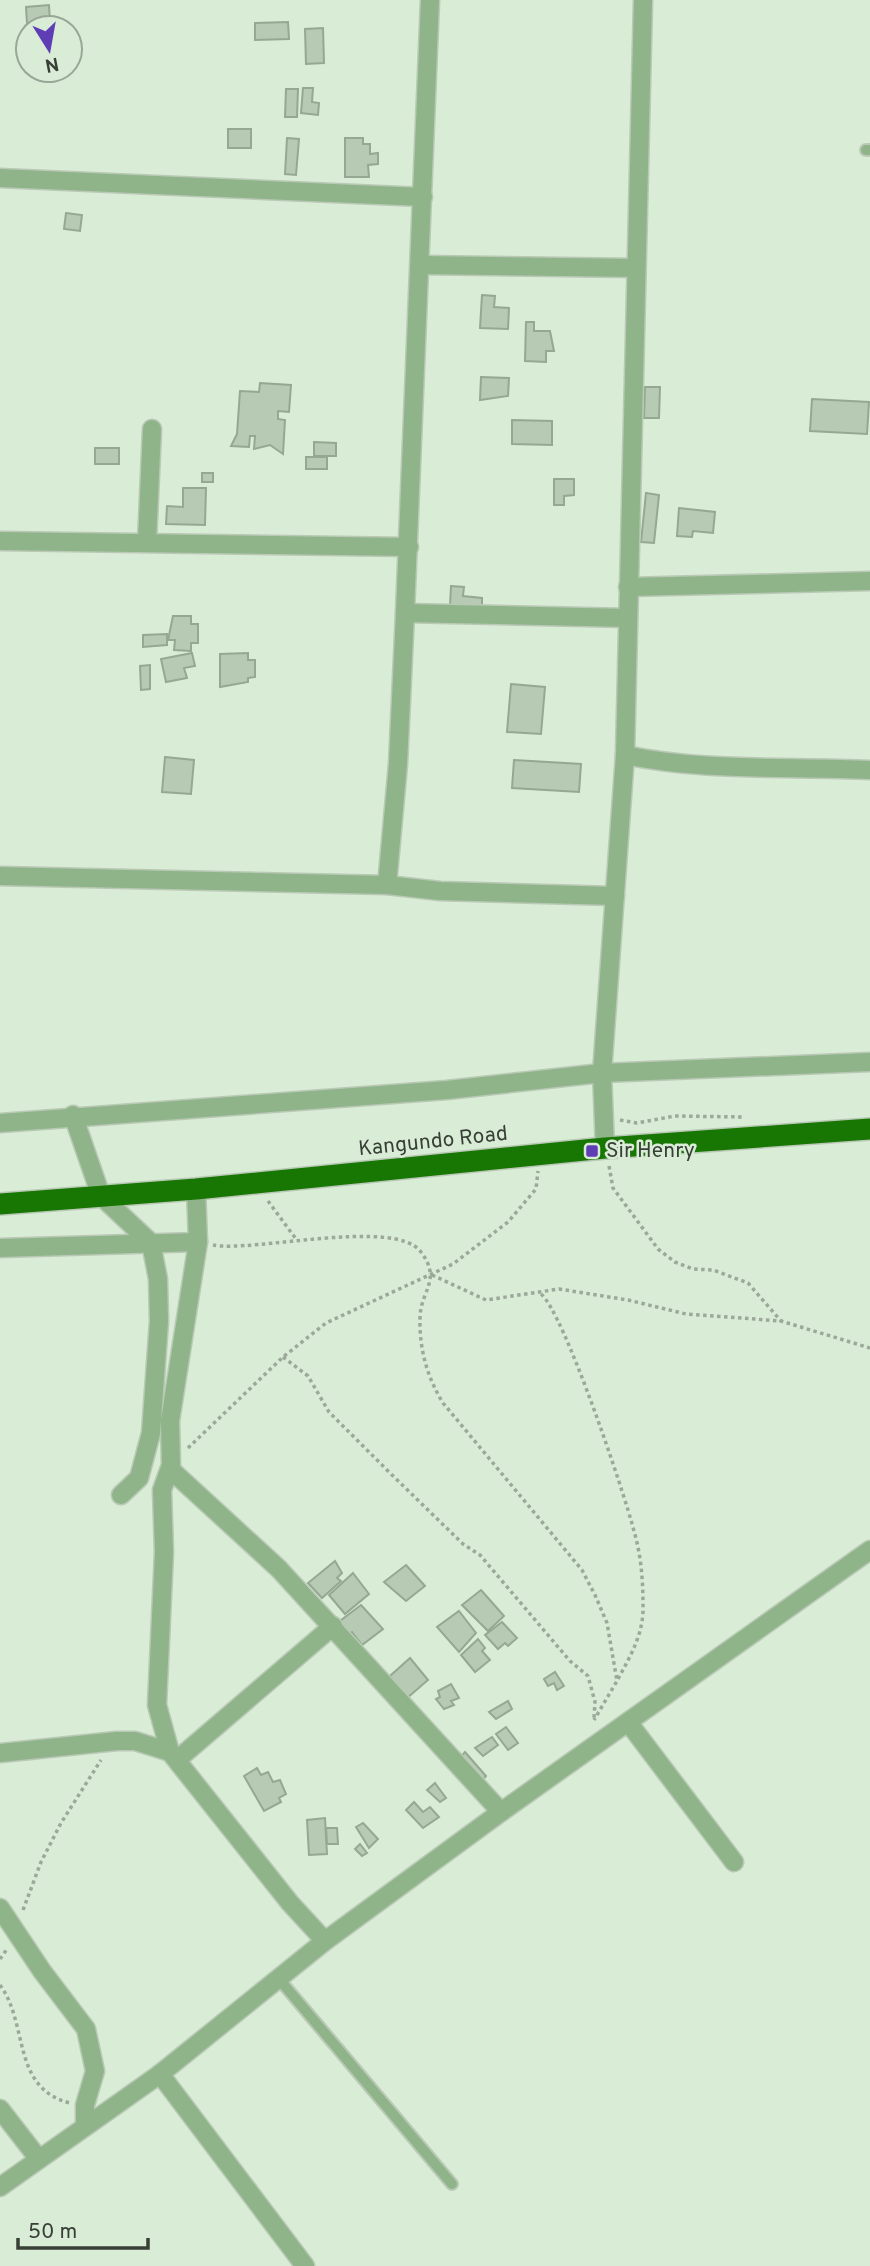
<svg xmlns="http://www.w3.org/2000/svg" width="870" height="2266" viewBox="0 0 870 2266" font-family="Overpass,sans-serif">
  <rect width="100%" height="100%" fill="#d9ecd6"/>
  <g fill="#b7cab4" stroke="#95a892" stroke-width="2">
    <path d="M49,5L50,22L27,23L26,7Z"/>
    <path d="M288,22L289,39L255,40V23Z"/>
    <path d="M323,28L324,63L306,64L305,29Z"/>
    <path d="M303,88H313L312,102L319,103L318,115L301,113Z"/>
    <path d="M286,89H298L297,117H285Z"/>
    <rect x="228" y="129" width="23" height="19"/>
    <path d="M287,138L299,139L296,175L285,174Z"/>
    <path d="M345,138H363V144H370V154L378,153V164L368,165L369,177H345Z"/>
    <path d="M66,213L82,215L80,231L64,229Z"/>
    <path d="M482,295L495,296L494,307L509,308L508,329L480,328Z"/>
    <path d="M526,322H534V331H550L554,351H546V362L525,361Z"/>
    <path d="M481,377L509,378L508,396L480,400Z"/>
    <path d="M260,383L291,385L289,412L278,411V419L285,420L283,454L270,445L254,449L255,436H250L249,447L231,446L237,434L240,391L259,392Z"/>
    <path d="M645,387H660L659,418H644Z"/>
    <path d="M812,399L869,402L867,434L810,431Z"/>
    <path d="M512,420L552,421V445L512,444Z"/>
    <path d="M314,442L336,443V456H314Z"/>
    <rect x="95" y="448" width="24" height="16"/>
    <rect x="306" y="457" width="21" height="12"/>
    <rect x="202" y="473" width="11" height="9"/>
    <path d="M554,479H574V495L564,496V505H554Z"/>
    <path d="M183,488H206L205,525L166,524L167,506L183,507Z"/>
    <path d="M646,493L659,495L654,543L641,542Z"/>
    <path d="M679,508L715,512L713,533L693,531L692,537L677,536Z"/>
    <path d="M451,586L464,587L463,596L482,598V608L450,606Z"/>
    <path d="M173,616H191V624H198V643H191V651L174,650L175,640H168Z"/>
    <path d="M167,634V645L143,647V635Z"/>
    <path d="M192,653L195,666L184,668L187,678L166,682L161,659Z"/>
    <path d="M248,653V660H255V677L248,678V682L220,687V654Z"/>
    <path d="M150,665V689L141,690L140,666Z"/>
    <path d="M511,684L545,687L541,734L507,732Z"/>
    <path d="M165,757L194,760L191,794L162,792Z"/>
    <path d="M514,760L581,764L579,792L512,788Z"/>
    <path d="M335,1561L342,1573L337,1578L341,1581L322,1598L308,1583Z"/>
    <path d="M406,1565L425,1586L406,1601L384,1582Z"/>
    <path d="M353,1573L369,1594L345,1614L329,1595Z"/>
    <path d="M481,1590L504,1616L488,1631L462,1605Z"/>
    <path d="M361,1605L383,1629L362,1645L352,1632L346,1636L336,1624Z"/>
    <path d="M459,1611L476,1633L459,1652L437,1627Z"/>
    <path d="M502,1622L517,1638L508,1646L505,1643L498,1649L485,1635Z"/>
    <path d="M478,1639L485,1648L482,1651L490,1660L475,1672L461,1655Z"/>
    <path d="M410,1658L428,1680L406,1699L390,1676Z"/>
    <path d="M555,1672L564,1686L557,1690L554,1683L548,1686L544,1679Z"/>
    <path d="M451,1684L459,1698L451,1701L454,1705L444,1709L436,1699L440,1697L438,1691Z"/>
    <path d="M508,1701L512,1709L496,1719L489,1712Z"/>
    <path d="M506,1727L518,1743L508,1750L496,1734Z"/>
    <path d="M492,1737L498,1745L483,1756L475,1748Z"/>
    <path d="M465,1752L486,1776L481,1782L459,1759Z"/>
    <path d="M257,1768L261,1775L268,1772L273,1782L280,1780L286,1794L279,1798L281,1802L264,1811L244,1776Z"/>
    <path d="M435,1783L446,1798L440,1802L427,1790Z"/>
    <path d="M414,1802L423,1812L430,1807L439,1817L423,1828L406,1810Z"/>
    <path d="M325,1818L327,1854L309,1855L307,1820Z"/>
    <path d="M363,1823L378,1839L369,1848L356,1827Z"/>
    <path d="M326,1828H337L338,1844H327Z"/>
    <path d="M360,1844L367,1853L362,1856L355,1849Z"/>
  </g>
  <g fill="none" stroke-linecap="round" stroke-linejoin="round">
    <defs>
      <g id="lane">
        <path d="M866,150H870"/>
        <path d="M279,1979L452,2184"/>
      </g>
      <g id="street">
        <path d="M0,178L423,197"/>
        <path d="M420,265L636,268"/>
        <path d="M0,541L409,547"/>
        <path d="M147,542L152,429"/>
        <path d="M628,587L870,581"/>
        <path d="M405,613L628,618"/>
        <path d="M625,755C706,772 788,766 870,770"/>
        <path d="M0,876L387,885L440,891L615,896"/>
        <path d="M387,885L398,764L405,613L430,0"/>
        <path d="M73,1115L101,1196L151,1243L158,1279L159,1321L151,1433L139,1478L121,1495"/>
        <path d="M0,1123L447,1090L602,1073L870,1062"/>
        <path d="M605,1148L602,1073L625,755L643,0"/>
        <path d="M196,1189L198,1242L170,1421L171,1465L162,1490L164,1552L157,1705L170,1752L290,1903L325,1941"/>
        <path d="M0,1248L198,1242"/>
        <path d="M170,1469L279,1569L501,1812"/>
        <path d="M628,1722L734,1862"/>
        <path d="M0,1753L117,1741H135L170,1752"/>
        <path d="M178,1759L333,1626"/>
        <path d="M0,1908L42,1971L86,2029L95,2071L85,2105V2126"/>
        <path d="M160,2074L305,2266"/>
        <path d="M0,2109L38,2158"/>
        <path d="M0,2187L160,2074L325,1941L501,1812L870,1550"/>
      </g>
      <path id="highway" d="M0,1204L196,1189L605,1148L870,1129"/>
    </defs>
    <use href="#lane" stroke="#b9c9b6" stroke-width="14"/>
    <use href="#street" stroke="#b9c9b6" stroke-width="21"/>
    <use href="#highway" stroke="#b9c9b6" stroke-width="24"/>
    <g stroke="#9aa998" stroke-width="3.5" stroke-dasharray="3.5 3.5" stroke-linecap="butt">
      <path d="M620,1120L637,1123L675,1116L744,1117"/>
      <path d="M609,1166L613,1188L658,1249L675,1262L693,1269L713,1270L748,1283L781,1321"/>
      <path d="M268,1201L296,1239"/>
      <path d="M213,1245C252,1253 395,1217 421,1252C442,1280 421,1290 420,1317C419,1348 427,1377 443,1403L582,1570L595,1595L607,1623L617,1681L594,1720"/>
      <path d="M432,1275L486,1300L559,1289L628,1300L686,1314L781,1321L870,1348"/>
      <path d="M541,1294C564,1313 624,1492 634,1531C641,1555 643,1580 643,1605C644,1633 631,1655 618,1679"/>
      <path d="M283,1357L308,1376L329,1412L390,1473L463,1544L480,1555L570,1661L588,1676L595,1702L594,1718"/>
      <path d="M188,1448L283,1357L326,1323L453,1264L508,1222L536,1189L538,1171"/>
      <path d="M23,1910L41,1862L61,1823L101,1760"/>
      <path d="M0,1959L7,1949"/>
      <path d="M0,1985C29,2024 11,2088 70,2103"/>
    </g>
    <use href="#lane" stroke="#8fb489" stroke-width="10"/>
    <use href="#street" stroke="#8fb489" stroke-width="18"/>
    <use href="#highway" stroke="#187602" stroke-width="21"/>
  </g>
  <rect fill="#5f3db5" stroke="#d9ecd6" stroke-width="2.5" x="585" y="1144" width="14" height="14" rx="3.5"/>
  <g text-anchor="middle" dominant-baseline="central" stroke-width="5" stroke-linejoin="round" paint-order="stroke">
    <g font-size="21" fill="#373f36" stroke="#d9ecd6">
      <text transform="translate(433 1142) rotate(-6)">Kangundo Road</text>
    </g>
    <g font-size="21" fill="#373f36" stroke="#d9ecd6" text-anchor="start">
      <text x="606" y="1151">Sir Henry</text>
    </g>
  </g>
  <g transform="translate(49 49) rotate(169)"><circle r="33" fill="#d9ecd6" stroke="#98a796" stroke-width="2"/>
  <path d="M0-5L12 26L0 18L-12 26Z" fill="#5f3db5"/>
  <text y="-10" font-size="19" font-weight="bold" text-anchor="middle" fill="#373f36">N</text>
  </g>
  <path d="M18 2238v10h130v-10" fill="none" stroke="#373f36" stroke-width="3.5"/>
  <text x="28" y="2238" font-size="21" fill="#373f36" stroke="#d9ecd6" stroke-width="5" paint-order="stroke">50 m</text>
</svg>
